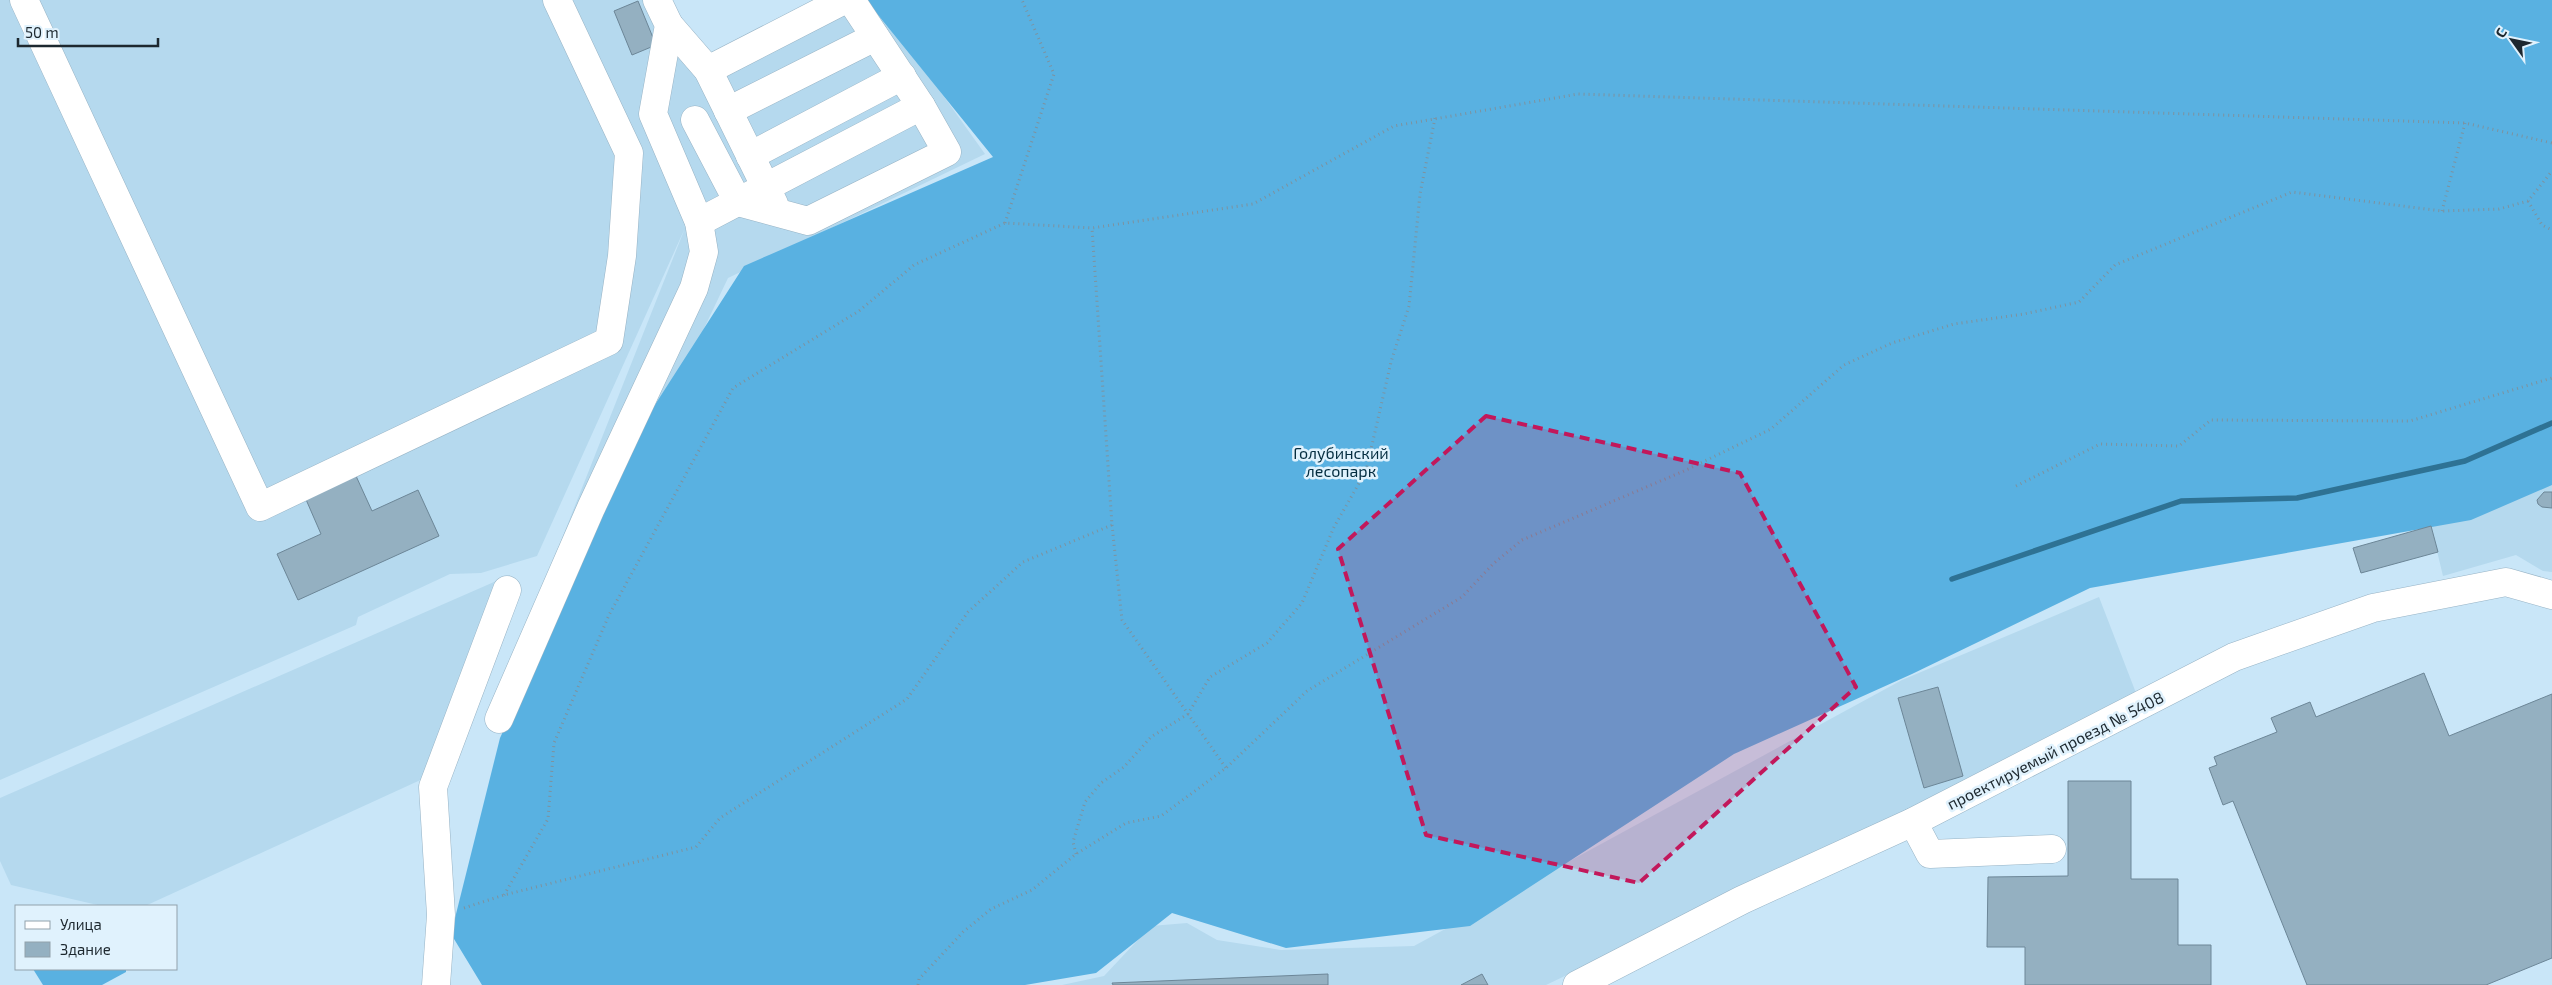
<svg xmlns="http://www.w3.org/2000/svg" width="2552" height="985" viewBox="0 0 2552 985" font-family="'Exo 2',sans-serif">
  <rect width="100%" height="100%" fill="#c9e6f8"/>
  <g fill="#b5d9ee">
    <path d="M0,0H647L712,56L875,0L985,154L728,278L514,728L492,715L685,228L681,218L685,228L537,556L481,573L450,574L358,617L356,625L0,780Z"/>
    <path d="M2552,471V572L2543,571L2516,555L2443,576L2431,526Z"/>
    <path d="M510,575L515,593L451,766L145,906H102L11,885L0,861V798Z"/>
    <path d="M2099,597L2136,693L1828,850L1546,985H1062L1104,976L1151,926L1187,923L1217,940L1281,950L1414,946L1902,680Z"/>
  </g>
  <g fill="#59b1e1">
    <path d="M866,0H2552V485L2471,520L2090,588L1912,674L1734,754L1470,926L1286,948L1172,913L1096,973L1025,985H482L451,934L500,738L651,411L744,266L993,157Z"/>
    <path d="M33,969H126V972L102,985H43Z"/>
  </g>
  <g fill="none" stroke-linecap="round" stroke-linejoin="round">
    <path stroke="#2e7294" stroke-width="5.5" d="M1952,579L2181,501L2297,498L2465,461L2552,423"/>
  </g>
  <g fill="#94b0c1" stroke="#6c8697">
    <path d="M638,1L656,45L632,55L614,11Z"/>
    <path d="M351,465L372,511L418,490L439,536L298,600L277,554L321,534L301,488Z"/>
    <path d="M2544,492H2552V508L2542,507L2538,504L2537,500Z"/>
    <path d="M2431,526L2438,552L2361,573L2353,548Z"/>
    <path d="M2424,673L2449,736L2552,694V958L2486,985H2307L2233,801L2223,805L2209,768L2217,765L2214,757L2277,732L2271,718L2310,702L2316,717Z"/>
    <path d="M1938,687L1963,776L1924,788L1898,698Z"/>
    <path d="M2068,781H2131V879H2178V945H2211V985H2025V947H1987L1988,877L2068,876Z"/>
    <path d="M1328,974V985H1113L1112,983Z"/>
    <path d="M1482,974L1488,985H1461Z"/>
  </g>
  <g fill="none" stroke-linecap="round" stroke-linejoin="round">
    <defs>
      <g id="minor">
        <path d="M24,0L260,507L609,341L622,256L629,153L557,0"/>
        <path d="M669,25L708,70L774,204"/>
        <path d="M708,70L844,0"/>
        <path d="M728,111L875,37"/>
        <path d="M695,120L738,202L808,221L947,152L921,106L851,0"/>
        <path d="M750,156L902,76"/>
        <path d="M699,222L921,106"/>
        <path d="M499,719L591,508L694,288L704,252L699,222L653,114L669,25L657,0"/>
        <path d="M1913,822L1930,854L2052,849"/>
        <path d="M436,985L441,915L433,787L507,590"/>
        <path d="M1577,985L1742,900L1913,822L2234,657L2373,608L2506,582L2552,595"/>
      </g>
    </defs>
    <use href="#minor" stroke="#97b3c5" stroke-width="29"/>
    <g stroke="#7d929f" stroke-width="3" stroke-dasharray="1 4" stroke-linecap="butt">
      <path d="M2528,201L2542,225L2552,230"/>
      <path d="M2442,211L2465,123"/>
      <path d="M1005,223L1054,74L1022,0"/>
      <path d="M2016,486L2100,444L2179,446L2211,420L2410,421L2552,378"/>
      <path d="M1112,525L1122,620L1226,768"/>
      <path d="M1076,854L1073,842L1085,802L1101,783L1124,767L1151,737L1188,714L1210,677L1267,643L1302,603L1334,527L1366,471L1391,362L1409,306L1420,194L1435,118"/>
      <path d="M504,895L548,819L554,743L609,615L733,388L859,311L914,265L1005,223L1092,228L1253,204L1394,126L1578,94L2465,123L2552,143"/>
      <path d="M464,908L504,895L696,847L720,818L907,699L968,612L1023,562L1112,525L1092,228"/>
      <path d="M918,985L919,979L963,932L991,909L1032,890L1076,854L1126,823L1161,816L1226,768L1307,691L1462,597L1493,564L1522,540L1684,471L1771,429L1844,365L1892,343L1954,324L2024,314L2079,302L2115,265L2292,192L2442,211L2499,209L2528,201L2552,171"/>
    </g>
    <use href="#minor" stroke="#fff" stroke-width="28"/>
  </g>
  <path fill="#c2185b" fill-opacity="0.2" stroke="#c2185b" stroke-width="4" stroke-dasharray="10 6" stroke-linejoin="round" d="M1486,416L1740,473L1856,687L1639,883L1426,835L1338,549Z"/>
  <g text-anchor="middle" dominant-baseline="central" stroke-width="5" stroke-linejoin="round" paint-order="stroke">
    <g font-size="16" fill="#042d40" stroke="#e0f2fd">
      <text x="1341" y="452">Голубинский<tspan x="1341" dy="18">лесопарк</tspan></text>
    </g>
    <g font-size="16" fill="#1d282f" stroke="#e0f2fd">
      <text transform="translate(2055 750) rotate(-27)">проектируемый проезд № 5408</text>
    </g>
  </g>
  <rect x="15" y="905" width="162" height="65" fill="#e0f2fd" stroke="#92a1ab"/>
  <rect x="25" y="921" width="25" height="8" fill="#ffffff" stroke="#92a1ab"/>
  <text x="60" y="930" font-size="15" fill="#1d282f">Улица</text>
  <rect x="25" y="942" width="25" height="15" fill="#94b0c1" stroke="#92a1ab"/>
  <text x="60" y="955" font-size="15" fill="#1d282f">Здание</text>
  <g transform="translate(2512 40) rotate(303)" stroke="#e0f2fd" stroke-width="4" paint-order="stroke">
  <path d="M0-4L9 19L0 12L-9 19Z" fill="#1d282f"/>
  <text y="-8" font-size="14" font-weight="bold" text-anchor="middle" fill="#1d282f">С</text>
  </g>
  <path d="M18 38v8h140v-8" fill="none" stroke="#1d282f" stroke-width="2.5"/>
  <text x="25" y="38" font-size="15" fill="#1d282f" stroke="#e0f2fd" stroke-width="4" paint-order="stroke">50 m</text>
</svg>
